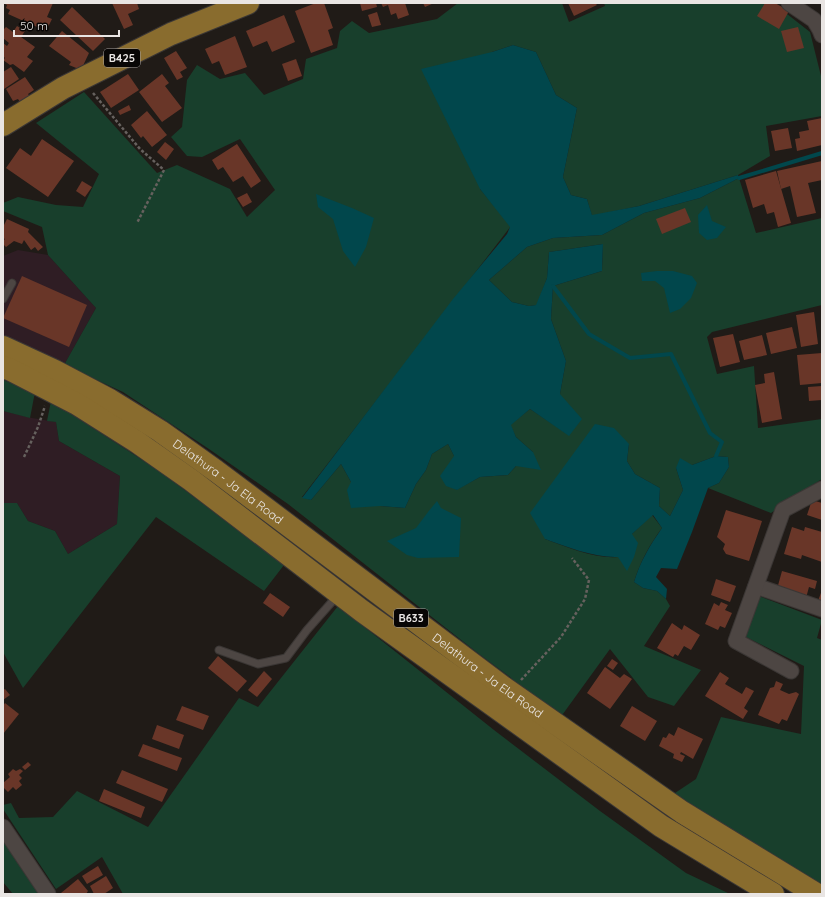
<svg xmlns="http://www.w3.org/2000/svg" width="825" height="897" viewBox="0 0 825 897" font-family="Quicksand,sans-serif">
  <rect width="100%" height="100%" fill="#201b17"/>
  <g fill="#2f1d24">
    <path d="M18,250L48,255L96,308L64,365L3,341V256Z"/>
    <path d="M3,411L32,418L56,422L59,441L120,476L117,524L68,554L55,531L28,521L17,503H3Z"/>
  </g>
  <g fill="#183f2c">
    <path d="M458,3H562L569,22L605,6L604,3H773L810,32L822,80V116L766,126L770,156L738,175L639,206L592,216L587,199L571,195L563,177L577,108L556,95L536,52L513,45L492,52L480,189L511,226L302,497L311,500L341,464L351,482L380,506L405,508L416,484L426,470L432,454L448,444L454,456L456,490L480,477L508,475L516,466L533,452L516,437L510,425L530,409L569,435L560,394L566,361L551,319L553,286L602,271L603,244L549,252L547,278L537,305L529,306L512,302L489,280L527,247L553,238L602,235L644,213L700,198L739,178L756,233L822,218V305L712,332L707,337L717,374L754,366L758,428L822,419V479L806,489L771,513L708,488L719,483L729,467L728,457L716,456L692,465L676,468L683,490L670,516L659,506L660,488L635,474L627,461L629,444L545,539C567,547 595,559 618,557L632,534L652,515L662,528C650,544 640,562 634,582L643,588L657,591L666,599L670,606L644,646L701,670L674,706L648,697L610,649L560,718L525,693L510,677L479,654L288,504L209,449L123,392L64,365L96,308L48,255L42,227L3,211V203L18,197L56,205L83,207L99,174L36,123L84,92L157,173L177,165L230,189L247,217L275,190L240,139L202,157L187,156L171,137L182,127L187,80L197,65L220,79L245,73L264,95L303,79L306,59L337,48L340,31L352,21L369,33L437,19Z"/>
    <path d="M3,380L35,392L30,418L3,411Z"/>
    <path d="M51,401L161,472L284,565L264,591L156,517L23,688L3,652V503H17L28,521L55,531L68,554L117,524L120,476L59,441L56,422L47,421Z"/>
    <path d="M759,596L822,620L817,638L822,640V888L669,797L696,779L721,717L801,734L804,666L744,636Z"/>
    <path d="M338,606L494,730L600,811L686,873L730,894H123L102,857L56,889L3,809V805L11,803L19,818L53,817L77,791L148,827L239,698L258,707Z"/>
    <path d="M3,839L40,894H13L3,882Z"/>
  </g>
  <g fill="#01474c">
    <path d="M513,45L536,52L556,95L577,108L563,177L571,195L587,199L592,215L639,206L738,175L739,178L700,198L644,213L602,235L553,238L527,247L489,280L512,302L529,306L536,305L547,278L549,252L603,244L602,271L553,286L551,319L566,361L560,394L582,419L569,436L530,409L511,425L516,437L533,452L541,470L516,466L508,475L480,477L457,490L446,486L440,476L454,456L448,444L432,454L426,470L416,484L405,508L380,506L351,508L347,490L351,482L341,464L311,500L302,498L453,299L507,234L510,227L480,189L421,69L492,52Z"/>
    <path d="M316,194L352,208L374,218L366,247L355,267L343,251L333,219L318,207Z"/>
    <path d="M707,205L712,221L726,227L717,238L707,240L699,233L698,215Z"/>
    <path d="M657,271H673L692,276L697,283L691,298L680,309L670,313L664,288L655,281H642L641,273Z"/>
    <path d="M595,424L614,428L629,444L627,461L635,474L660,488L659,506L670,516L683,490L676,468L680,458L692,465L716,456L728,457L729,467L719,483L708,488L692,532L677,569L661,568L656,577L667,589L666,599L657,591L643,588L634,582C640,562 650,545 662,528L653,515L632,534L638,543L634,557L627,571L618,557C595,558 567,547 545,539L530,513Z"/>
    <path d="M437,501L441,508L461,518L459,557L418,558L407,555L387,541L416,528L428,512Z"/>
  </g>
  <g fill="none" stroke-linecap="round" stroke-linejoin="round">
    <g stroke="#01474c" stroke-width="4">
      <path d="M739,178L822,153"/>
      <path d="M553,286L589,334L630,358L671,354L710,433L722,442L716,456"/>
    </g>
  </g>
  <g fill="#693628">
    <path d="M3,3H53L47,17L52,19L46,31L8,14L10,10L6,8L7,5Z"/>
    <path d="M112,3H137L139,9L128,14L133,25L124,29Z"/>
    <path d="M316,3H324L333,28L328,30L333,45L311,53L295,11Z"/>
    <path d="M360,3H376L377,7L362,11Z"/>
    <path d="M381,3H405L409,15L398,19L396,13L391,15L388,5L383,7Z"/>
    <path d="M423,3H434L425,7Z"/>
    <path d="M568,3H595L597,5L574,16Z"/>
    <path d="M765,3H775L789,11L779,29L757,16Z"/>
    <path d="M72,7L105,39L93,51L60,20Z"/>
    <path d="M377,12L381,25L372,27L368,15Z"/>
    <path d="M284,15L295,42L272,52L267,41L253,47L246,31Z"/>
    <path d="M17,26L25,31L21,37L35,47L27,57L33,61L24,72L13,64L10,65L3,60L5,58L3,56V43L7,46L9,43L3,38V30L6,27L13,32Z"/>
    <path d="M798,27L804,48L787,52L781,31Z"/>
    <path d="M62,31L89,53L81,70L69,65L71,62L49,46Z"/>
    <path d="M235,36L247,67L225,75L219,61L212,64L205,49Z"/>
    <path d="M176,51L187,68L180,72L183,77L177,80L164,58Z"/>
    <path d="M296,59L302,76L288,81L282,64Z"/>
    <path d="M11,67L19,79L4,89L3,88V72Z"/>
    <path d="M128,74L139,90L111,108L100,92Z"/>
    <path d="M162,74L169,83L165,86L182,108L162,122L139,92Z"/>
    <path d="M25,77L34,90L28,94L32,99L22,105L18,99L13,101L6,89Z"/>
    <path d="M129,105L131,110L120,115L118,111Z"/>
    <path d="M147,111L167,135L152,147L143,136L141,138L131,125Z"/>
    <path d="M822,118V145L797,151L795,139L800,138L799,132L809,130L807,121Z"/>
    <path d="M788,128L792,148L775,151L771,131Z"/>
    <path d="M42,139L74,161L48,197L6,168L20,148L31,156Z"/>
    <path d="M165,142L174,149L166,160L157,152Z"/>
    <path d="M237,144L261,181L251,188L243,176L233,182L223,167L218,170L212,160Z"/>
    <path d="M822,161V180L808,183L816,213L797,217L790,186L781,189L777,171Z"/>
    <path d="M776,171L791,223L778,227L774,212L767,214L764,204L753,208L745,180Z"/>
    <path d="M82,181L92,187L85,197L76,191Z"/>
    <path d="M247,193L252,202L243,207L237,198Z"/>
    <path d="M685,208L691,222L662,234L656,219Z"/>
    <path d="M7,219L29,229L28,232L43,247L38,251L35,247L31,250L24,240L22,244L14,241L6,247L3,244V241L5,239L3,238V227Z"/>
    <path d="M22,276L87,305L69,347L3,318Z"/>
    <path d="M814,312L818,344L801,347L796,315Z"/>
    <path d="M792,327L797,348L771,354L766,333Z"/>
    <path d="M733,334L740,362L720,367L713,338Z"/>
    <path d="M762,335L767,355L744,360L739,341Z"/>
    <path d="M822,353V383L800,385L797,355Z"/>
    <path d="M774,372L782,419L762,423L755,385L765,383L764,374Z"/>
    <path d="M822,386V400L809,401L808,387Z"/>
    <path d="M812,500L822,503V520L807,515Z"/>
    <path d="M726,510L762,521L749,561L726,554L723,549L725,544L717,537Z"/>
    <path d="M792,527L804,531L805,527L822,532V562L802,555L801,559L784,554Z"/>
    <path d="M782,571L817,581L815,589L809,587L806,598L777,589Z"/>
    <path d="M716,579L736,586L730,602L711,595Z"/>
    <path d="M822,590V603L818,601Z"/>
    <path d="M270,593L290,607L283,617L263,603Z"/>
    <path d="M721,602L728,605L725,610L732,613L725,628L720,626L718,630L705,624L714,603L719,606Z"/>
    <path d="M672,623L682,630L684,625L700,635L691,650L684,646L678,656L675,654L673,657L657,648Z"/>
    <path d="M218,656L247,681L237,692L208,668Z"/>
    <path d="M612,659L618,663L613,670L607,666Z"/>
    <path d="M605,667L620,678L624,674L632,679L610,709L587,693Z"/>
    <path d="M264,671L272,679L257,697L248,690Z"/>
    <path d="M720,672L729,678L725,684L742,694L746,687L754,691L744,708L748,711L743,719L705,696Z"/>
    <path d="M776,681L783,684L780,690L789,694L796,692L799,694L787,721L782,719L779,724L758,715L770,688L774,687Z"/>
    <path d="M5,689L10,695L3,700V690Z"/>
    <path d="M5,703L19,714L3,734V706Z"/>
    <path d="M182,706L209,716L203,730L176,720Z"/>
    <path d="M632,706L657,721L645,741L620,726Z"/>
    <path d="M157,725L184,735L179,749L152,739Z"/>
    <path d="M678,727L703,739L693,759L681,752L680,754L685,756L682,762L673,758L674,754L659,746L663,737L666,738L669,733L674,736Z"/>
    <path d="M143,744L182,758L177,771L138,756Z"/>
    <path d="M28,762L31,765L25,770L22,767Z"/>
    <path d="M13,769L16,771L20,769L23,771L19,775L22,778L19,781L22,785L16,790L13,787L8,792L3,787V783L10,777L8,774Z"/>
    <path d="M122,770L168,789L162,802L116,783Z"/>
    <path d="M104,789L145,807L141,818L99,801Z"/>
    <path d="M98,866L103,875L87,884L82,876Z"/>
    <path d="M106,876L113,888L104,894H94L90,886Z"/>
    <path d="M78,879L88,891L86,894H62L61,893Z"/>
  </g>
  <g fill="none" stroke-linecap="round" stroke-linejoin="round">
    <defs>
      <g id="service">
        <path d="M3,299L12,283"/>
        <path d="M219,650L258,664L286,658L307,630L338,595"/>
      </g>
      <g id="minor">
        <path d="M789,3L814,20L820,30L822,35"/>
        <path d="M756,586L822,609"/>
        <path d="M791,671L736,641L783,510L822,489"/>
        <path d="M3,827L48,894"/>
      </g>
      <g id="primary">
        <path d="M3,125L63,88L171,34L248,3"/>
        <path id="s1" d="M3,347L55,371L110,400L160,431L216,471L503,687L682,812L816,894"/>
        <path d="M3,367L11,370L77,404L137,442L191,480L362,611L661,826L773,894"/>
      </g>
    </defs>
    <use href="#service" stroke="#3b3735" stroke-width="9"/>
    <use href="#minor" stroke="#3b3735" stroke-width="17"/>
    <use href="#primary" stroke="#3b3735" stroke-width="24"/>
    <g stroke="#66615e" stroke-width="2.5" stroke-dasharray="3 2" stroke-linecap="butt">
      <path d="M93,93L140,149L164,170L137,223"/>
      <path d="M24,457L38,427L45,406"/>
      <path d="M521,680L561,637L585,599L589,580L572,558"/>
    </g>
    <use href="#service" stroke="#4d4643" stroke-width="7"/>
    <use href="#minor" stroke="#4d4643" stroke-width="15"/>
    <use href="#primary" stroke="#896c2e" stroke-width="22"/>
  </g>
  <g text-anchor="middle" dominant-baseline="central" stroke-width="3" stroke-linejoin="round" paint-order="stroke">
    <g fill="#080605" stroke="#a6a2a0" stroke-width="1">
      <rect x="104" y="49" width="36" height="18" rx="3"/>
      <rect x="394" y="609" width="34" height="18" rx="3"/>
    </g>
    <g font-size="11" font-weight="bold" fill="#e9e5e3">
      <text x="122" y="58">B425</text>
      <text x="411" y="618">B633</text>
    </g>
    <g font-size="12" fill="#e9e5e3" stroke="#080605">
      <text stroke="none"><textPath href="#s1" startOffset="263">Delathura - Ja Ela Road</textPath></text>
      <text stroke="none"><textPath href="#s1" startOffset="587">Delathura - Ja Ela Road</textPath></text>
    </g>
  </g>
  <rect width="825" height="897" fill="none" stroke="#e9e5e3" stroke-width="8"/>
  <path d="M14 30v6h105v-6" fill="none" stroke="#e9e5e3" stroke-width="2"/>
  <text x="20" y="30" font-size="12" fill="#e9e5e3" stroke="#080605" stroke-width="3" paint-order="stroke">50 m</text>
</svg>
